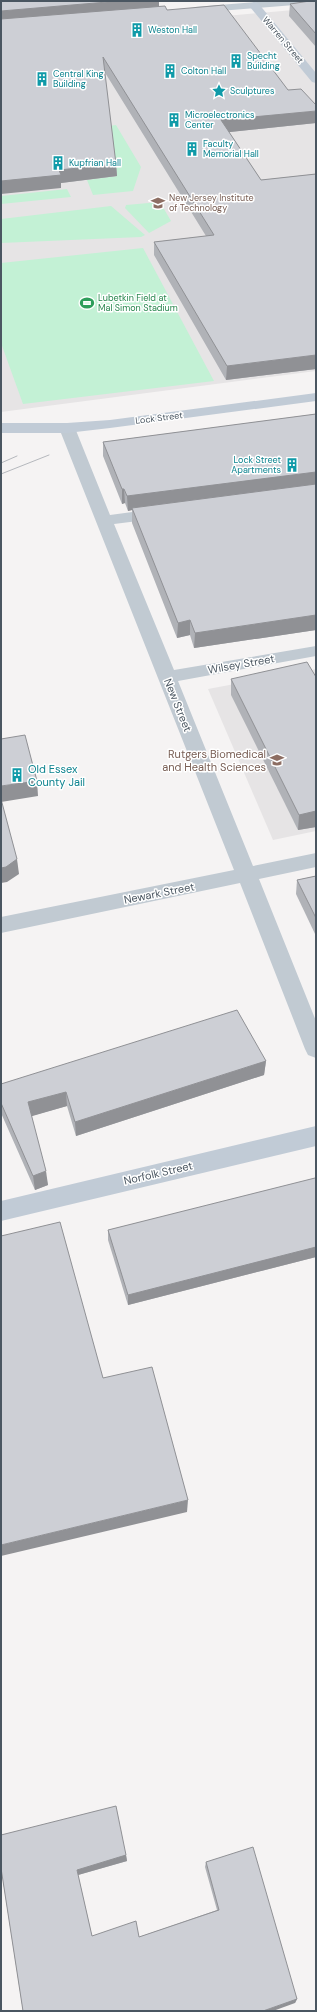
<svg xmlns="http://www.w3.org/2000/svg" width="317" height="2012" viewBox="0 0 317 2012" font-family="'DM Sans',sans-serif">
  <rect width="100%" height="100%" fill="#f5f3f3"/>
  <g fill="#e6e4e5">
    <path d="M316,8V371L1,412V36Z"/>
    <path d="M316,669V831L273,840L208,689Z"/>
  </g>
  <g fill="#c3f1d5">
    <path d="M116,125L141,167L133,191L93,195L87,180L117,176L94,128Z"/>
    <path d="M67,189L71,197L1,204V196Z"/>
    <path d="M160,202L171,221L149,233L125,208L126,205Z"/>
    <path d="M111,206L145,235L141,237L1,243V219Z"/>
    <path d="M143,248L214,381L23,404L1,343V263Z"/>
  </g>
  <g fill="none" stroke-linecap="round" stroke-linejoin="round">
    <path fill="#c1cad2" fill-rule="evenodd" d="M67,423L72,425L75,428L110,515L162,508L168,510L170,513L168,516L162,518L114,524L174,670L316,646V656L178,681L253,866L316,853V867L259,879L316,1021V1058L308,1055L305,1049L240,883L1,933V917L234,870L59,428L62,425Z"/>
    <path fill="#c1cad2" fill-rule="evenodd" d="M270,1H312L307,4L195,13L190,10L195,7Z"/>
    <g fill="#c1cbd6" fill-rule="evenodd">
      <path d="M254,2L258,3L316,73V83L312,82L250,7L249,5Z"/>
      <path d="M316,393V401L110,428L67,433H1V423H67L110,420Z"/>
      <path d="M316,1126V1146L1,1221V1201Z"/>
    </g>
    <g stroke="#b5b8bd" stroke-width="1">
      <path d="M1,463L17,456"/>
      <path d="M1,474L49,455"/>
    </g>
  </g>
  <g fill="#b0b2b7">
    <path d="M1,1H159V7L167,10L288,90L316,123L229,132L261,180L316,174V369L226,380L154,255V242L206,236L104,71L116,164L117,176L61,183V188Z"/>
    <path d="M316,1V47L289,16L290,4Z"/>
    <path d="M316,414V630L194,648L190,635L177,638L132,523V510L128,511L125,503L122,504L103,456V442Z"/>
    <path d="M316,677V827L298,830L231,695V679Z"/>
    <path d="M316,876V936L296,894L297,880Z"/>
    <path d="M266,1061L264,1075L76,1136L67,1106L31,1116L48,1185L35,1190L1,1113V1084Z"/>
    <path d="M316,1179V1257L128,1305L108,1240V1230Z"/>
    <path d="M126,1855L127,1861L78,1875L92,1936L139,1937L217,1910L205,1867L206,1862L297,1999L295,2003L23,2011L1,1868Z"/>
  </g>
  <g fill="#909195">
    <path d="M119,1H159V9L1,22V11Z"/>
    <path d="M316,111V123L221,133V120Z"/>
    <path d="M116,164L117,176L61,183V188L1,194V181L59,170Z"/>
    <path d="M316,355V369L226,380L227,366Z"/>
    <path d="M316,472V486L132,508V510L128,511L127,496Z"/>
    <path d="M122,489H124L125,503L122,504Z"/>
    <path d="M316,615V630L194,648L195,633Z"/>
    <path d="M190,620V635L177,638L178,623Z"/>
    <path d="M37,781L38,796L1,802V786Z"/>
    <path d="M316,811V827L298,830L299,815Z"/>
    <path d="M17,859L19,874L7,882L1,883V868Z"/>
    <path d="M266,1061L264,1075L76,1136L75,1122Z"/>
    <path d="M66,1092L67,1106L29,1117L28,1102Z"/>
    <path d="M46,1171L48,1185L35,1190L33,1176Z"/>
    <path d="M316,1247V1257L128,1305V1295Z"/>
    <path d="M188,1500L187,1512L1,1556V1545Z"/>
    <path d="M126,1855L127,1861L78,1875L77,1870Z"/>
    <path d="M297,1999L295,2003L273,2011H263Z"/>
  </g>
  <g fill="#cdcfd5" stroke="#909195">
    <path d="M1,1H119L1,11Z"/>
    <path d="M310,1H316V34L290,4Z"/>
    <path d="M224,5L288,90L301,89L316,105V111L221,120L261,180L316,174V355L227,366L154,242L214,235L103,57L116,164L59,170L61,175L1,181V19L165,6L167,10Z"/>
    <path d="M316,414V472L127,496L124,489H122L103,442Z"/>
    <path d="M316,484V615L195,633L190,620L178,623L132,508Z"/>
    <path d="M307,662L316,677V811L299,815L231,679Z"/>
    <path d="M25,735L37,781L1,786V739Z"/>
    <path d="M1,799L17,859L6,867L1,868Z"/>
    <path d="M316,876V918L297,880Z"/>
    <path d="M237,1010L266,1061L75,1122L66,1092L28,1102L46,1171L33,1176L1,1103V1084Z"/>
    <path d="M315,1178L316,1179V1247L128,1295L108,1230Z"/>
    <path d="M60,1222L103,1378L152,1367L188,1500L1,1545V1236Z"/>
    <path d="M116,1806L126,1855L77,1870L92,1936L136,1921L139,1937L219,1910L206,1862L253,1847L297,1999L263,2011H23L1,1868V1835Z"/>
  </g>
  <defs>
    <symbol id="building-bare" viewBox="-9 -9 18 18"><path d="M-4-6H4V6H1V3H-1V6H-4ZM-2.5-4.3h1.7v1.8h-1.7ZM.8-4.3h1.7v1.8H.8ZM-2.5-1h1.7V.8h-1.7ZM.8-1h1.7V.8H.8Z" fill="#0f9aa8" stroke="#fff" stroke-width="2.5" paint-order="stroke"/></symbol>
    <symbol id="sight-bare" viewBox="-9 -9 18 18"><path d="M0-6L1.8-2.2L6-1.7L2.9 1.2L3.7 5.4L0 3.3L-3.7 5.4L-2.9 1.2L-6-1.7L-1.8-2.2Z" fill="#0f9aa8" stroke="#fff" stroke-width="2.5" paint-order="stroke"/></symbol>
    <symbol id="university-bare" viewBox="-9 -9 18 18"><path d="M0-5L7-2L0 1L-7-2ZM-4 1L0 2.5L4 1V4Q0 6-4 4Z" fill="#8d6e63" stroke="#fff" stroke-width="2.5" paint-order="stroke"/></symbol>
    <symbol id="stadium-bare" viewBox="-9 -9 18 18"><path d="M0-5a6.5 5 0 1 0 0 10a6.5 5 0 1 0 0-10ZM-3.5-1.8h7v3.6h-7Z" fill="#2e9e5b" stroke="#fff" stroke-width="2.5" paint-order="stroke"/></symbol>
  </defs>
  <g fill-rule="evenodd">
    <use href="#building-bare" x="127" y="20" width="20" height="20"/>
    <use href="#building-bare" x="226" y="51" width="20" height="20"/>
    <use href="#building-bare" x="160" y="61" width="20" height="20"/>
    <use href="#building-bare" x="32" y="69" width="20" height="20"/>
    <use href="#sight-bare" x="209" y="81" width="20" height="20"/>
    <use href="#building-bare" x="164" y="110" width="20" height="20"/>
    <use href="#building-bare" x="182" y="139" width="20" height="20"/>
    <use href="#building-bare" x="48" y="153" width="20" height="20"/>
    <use href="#university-bare" x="148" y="193" width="20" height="20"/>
    <use href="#stadium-bare" x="77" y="293" width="20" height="20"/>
    <use href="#building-bare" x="282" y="455" width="20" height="20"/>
    <use href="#university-bare" x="267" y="750" width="20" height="20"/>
    <use href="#building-bare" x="7" y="765" width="20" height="20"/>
  </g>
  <g text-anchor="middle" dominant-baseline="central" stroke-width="3" stroke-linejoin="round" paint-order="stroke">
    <g font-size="9" fill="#0d838f" stroke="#fff" text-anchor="start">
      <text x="148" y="30">Weston Hall</text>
      <text x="247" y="56">Specht<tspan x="247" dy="10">Building</tspan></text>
      <text x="181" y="71">Colton Hall</text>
      <text x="53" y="74">Central King<tspan x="53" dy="10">Building</tspan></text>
      <text x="230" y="91">Sculptures</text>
      <text x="185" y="115">Microelectronics<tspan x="185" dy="10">Center</tspan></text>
      <text x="203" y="144">Faculty<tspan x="203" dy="10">Memorial Hall</tspan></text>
      <text x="69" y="163">Kupfrian Hall</text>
      <text x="281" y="460" text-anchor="end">Lock Street<tspan x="281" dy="10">Apartments</tspan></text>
    </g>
    <g font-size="9" fill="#4a5661" stroke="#fff">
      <text transform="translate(283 40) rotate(50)">Warren Street</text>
      <text transform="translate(159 418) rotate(-7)">Lock Street</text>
    </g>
    <g font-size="9" fill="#785e54" stroke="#fff" text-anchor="start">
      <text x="169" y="198">New Jersey Institute<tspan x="169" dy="10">of Technology</tspan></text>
    </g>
    <g font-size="9" fill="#27864d" stroke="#fff" text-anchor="start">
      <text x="98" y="298">Lubetkin Field at<tspan x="98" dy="10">Mal Simon Stadium</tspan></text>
    </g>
    <g font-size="11" fill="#4a5661" stroke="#fff">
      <text transform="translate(241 664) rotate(-10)">Wilsey Street</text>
      <text transform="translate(178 705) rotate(68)">New Street</text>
      <text transform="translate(159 893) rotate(-11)">Newark Street</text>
      <text transform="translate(158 1173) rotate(-13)">Norfolk Street</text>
    </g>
    <g font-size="11" fill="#785e54" stroke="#fff" text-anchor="end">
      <text x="266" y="754">Rutgers Biomedical<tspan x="266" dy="13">and Health Sciences</tspan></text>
    </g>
    <g font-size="11" fill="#0d838f" stroke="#fff" text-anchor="start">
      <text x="28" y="769">Old Essex<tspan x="28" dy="13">County Jail</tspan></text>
    </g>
  </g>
  <rect width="317" height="2012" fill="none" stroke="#4a5661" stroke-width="4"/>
</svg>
